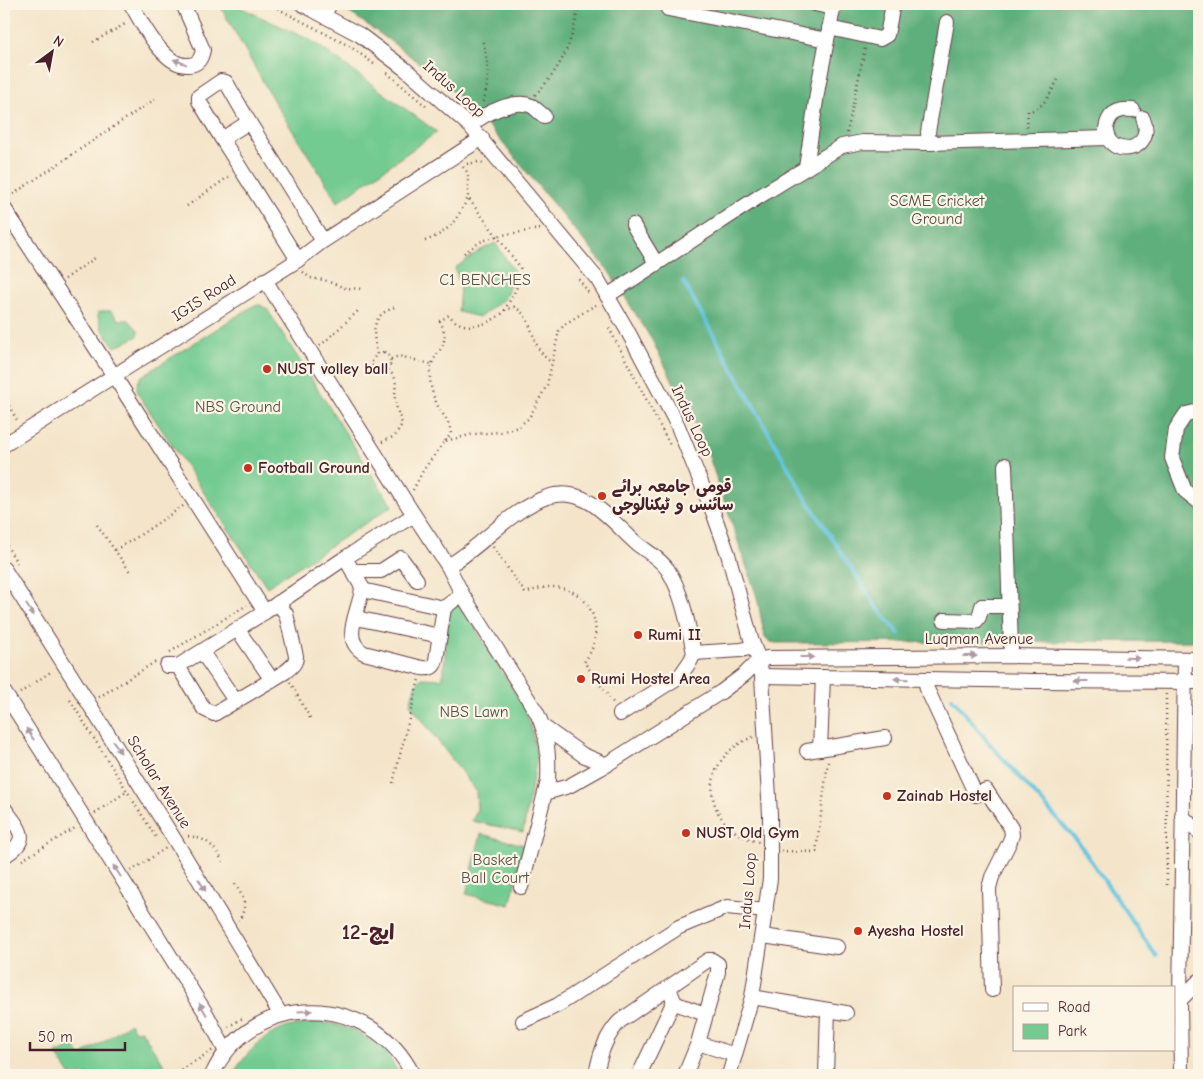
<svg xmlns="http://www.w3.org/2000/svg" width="1203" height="1079" viewBox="0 0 1203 1079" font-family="'Comic Neue','Playpen Sans Arabic',sans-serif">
  <rect width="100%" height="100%" fill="#fcf5e5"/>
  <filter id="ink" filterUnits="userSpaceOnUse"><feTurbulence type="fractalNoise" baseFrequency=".02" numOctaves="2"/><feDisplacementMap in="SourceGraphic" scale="10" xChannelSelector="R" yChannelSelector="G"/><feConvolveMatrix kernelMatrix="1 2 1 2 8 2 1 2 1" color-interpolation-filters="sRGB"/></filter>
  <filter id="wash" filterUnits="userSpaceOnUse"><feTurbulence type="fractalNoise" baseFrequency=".0096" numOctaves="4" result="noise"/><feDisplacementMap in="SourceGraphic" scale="20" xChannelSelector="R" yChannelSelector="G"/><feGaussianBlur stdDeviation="1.12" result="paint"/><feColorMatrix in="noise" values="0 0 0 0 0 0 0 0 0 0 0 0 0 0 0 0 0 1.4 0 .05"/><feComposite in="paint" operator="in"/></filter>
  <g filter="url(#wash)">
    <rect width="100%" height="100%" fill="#f4e5ca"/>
    <g fill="#73cb91" stroke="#5e755e">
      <path d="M219,4H233L312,41L437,132L338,202L275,103Z"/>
      <path d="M495,243L515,272L505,298L480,317L458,312L460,286L455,268L479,251Z"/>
      <path d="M260,305L267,309L392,506L267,587L138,394C136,386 137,382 142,376L253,306Z"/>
      <path d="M103,311H111L119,320H129L138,330V336L115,347L102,329L97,313Z"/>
      <path d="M457,598L524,708L531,727L537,757L523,832L472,821L477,809L476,791L410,704L415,686L422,678L442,679L444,669L448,613Z"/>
      <path d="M481,834L524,845L510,905L466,894Z"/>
      <path d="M320,1022L334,1024L354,1030L383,1048L400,1075H232C246,1054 262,1035 288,1027C298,1024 310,1024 320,1022Z"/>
      <path d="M130,1023L135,1031L141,1030L164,1065L149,1075H70L56,1054L74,1046L80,1056L108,1039Z"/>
    </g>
    <path fill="#5eaf7b" stroke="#546753" d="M336,4H1199V641L777,643L770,642L765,638L757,597L704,442L652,340L608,270L491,129C446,81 391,39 336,4Z"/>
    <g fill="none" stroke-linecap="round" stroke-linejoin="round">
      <g stroke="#63c4e1" stroke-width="4">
        <path d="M683,281L802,492L875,605L899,634"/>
        <path d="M952,698L989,743L1078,842L1156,956"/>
      </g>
    </g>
  </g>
  <g filter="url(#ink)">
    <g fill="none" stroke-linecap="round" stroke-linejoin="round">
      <defs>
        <g id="minor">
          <path d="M131,4C141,22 164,67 188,65C198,65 201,59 203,50L183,4"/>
          <path d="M302,4L360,35L405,69L470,126L598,280L626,328L677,424L713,512L728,554L751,639L759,660L762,676L770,815V879L752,997L729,1075"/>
          <path d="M815,4L833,8"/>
          <path d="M668,9L827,40"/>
          <path d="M324,15L330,4"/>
          <path d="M829,28L880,39L887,35L893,4"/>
          <path d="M1133,110C1125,109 1117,109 1111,116C1108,120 1106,126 1106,131C1109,160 1157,151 1143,118"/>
          <path d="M470,126C483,114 515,98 532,106C536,109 540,113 544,116"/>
          <path d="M222,139L199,101V96L221,81L226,82L249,122"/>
          <path d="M929,143L928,132L947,22"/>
          <path d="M806,168L818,87L834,4"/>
          <path d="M4,208L118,382L265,612L345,558L414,515L265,280"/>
          <path d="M633,225L656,263"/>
          <path d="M298,260L222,139L249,122L323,241"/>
          <path d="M607,296L760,196L842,146L863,142L929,143L1108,138"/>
          <path d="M1199,411L1186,414L1176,429L1172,458L1185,491L1199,502"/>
          <path d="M4,445L298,260L323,241L482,138"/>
          <path d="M1005,465L1011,648L1009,656"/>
          <path d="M414,515L448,566L462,594L537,713C548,736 549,756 548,781L521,887"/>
          <path d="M345,558L362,587C361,609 339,639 364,653L422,668C429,669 434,668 436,660L444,608"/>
          <path d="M448,566C483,546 508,511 547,497C586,484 611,521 636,543C647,552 660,558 668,570C683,594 688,625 694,653L691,660L680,676L620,714"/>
          <path d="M4,569L176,842L281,1015"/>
          <path d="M353,571H381L401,558L417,580"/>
          <path d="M362,590L444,608L462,594"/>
          <path d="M356,618L440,636"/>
          <path d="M944,620L976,621L979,617L982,606H1008"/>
          <path d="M238,630L272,680"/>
          <path d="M202,652L236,702"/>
          <path d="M694,653L741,650L754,647"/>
          <path d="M167,666H178L265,612"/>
          <path d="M178,666L204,709L214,714L285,672C291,667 296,664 296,656L286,614L278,603"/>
          <path d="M762,676L1032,681L1199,682"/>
          <path d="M925,679L927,689L976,795L986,790L1011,828L1012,835L1010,841L992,877L989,888L992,990"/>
          <path d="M4,692L71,797L207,1015L226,1052"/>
          <path d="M545,728L583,755L607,765"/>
          <path d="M820,749L823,677"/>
          <path d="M807,751L885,738"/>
          <path d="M545,793L569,786L601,768L721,692L745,674L759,660L767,658L1009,656L1199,659"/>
          <path d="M4,808C19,829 33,839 4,856"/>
          <path d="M1182,816L1199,832"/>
          <path d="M763,936L837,947"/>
          <path d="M671,993L674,1001L677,1004L705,1014"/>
          <path d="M752,997L846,1013"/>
          <path d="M1180,1000L1199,981"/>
          <path d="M523,1021L558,1005L679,927L727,907L766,911"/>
          <path d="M698,1043L735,1055"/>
          <path d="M212,1075C252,989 372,991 413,1075"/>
          <path d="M596,1075C599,1057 606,1035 620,1021L708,960H712L718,964V972L698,1043L685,1075"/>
          <path d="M639,1075L674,1001"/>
          <path d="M826,1075L828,1010"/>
          <path d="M1181,1075L1180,1000L1185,659"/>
        </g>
      </defs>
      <use href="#minor" stroke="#643d43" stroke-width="16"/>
      <g stroke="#643d43" stroke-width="2.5" stroke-dasharray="1 4" stroke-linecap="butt">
        <path d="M269,4L351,47L374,64"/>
        <path d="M93,42L127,23"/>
        <path d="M387,73L428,108"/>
        <path d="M535,95C563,66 572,43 579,4"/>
        <path d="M483,102C490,81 489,64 483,42"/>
        <path d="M1027,127L1028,111C1044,110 1051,91 1059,78"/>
        <path d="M847,133L865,48"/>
        <path d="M467,164L478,162L483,163"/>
        <path d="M463,167L468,173V198"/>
        <path d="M4,187L10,196"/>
        <path d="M9,197L155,99"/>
        <path d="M187,206L231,175"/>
        <path d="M425,241C450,232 456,220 468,198L520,267C523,280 512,297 505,309"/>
        <path d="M4,242L10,238"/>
        <path d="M464,253L480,242L496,236L540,229"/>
        <path d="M303,272L310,278L324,280L345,288L363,289"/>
        <path d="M65,279L95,258"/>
        <path d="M579,279L590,295"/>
        <path d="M609,328L671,447"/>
        <path d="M320,346L358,311"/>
        <path d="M384,352C392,358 392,362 388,371L381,373L371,365C373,358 376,353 384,352Z"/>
        <path d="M377,354C375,341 370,325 382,314C385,311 392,309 396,306"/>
        <path d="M391,359L399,356L431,364"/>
        <path d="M4,376L9,384L4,387"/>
        <path d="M4,397L18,422"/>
        <path d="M445,441L451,434C449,417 441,415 436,402C432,394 430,384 430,375C430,350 454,350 440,321L449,315C463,334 490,325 505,311V310L514,307C536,317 528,347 551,362"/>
        <path d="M382,442L395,436L402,424C400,416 394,405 395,396C395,386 399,377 388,371"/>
        <path d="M413,490L424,469L445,441L474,434L501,432L518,427L529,418L547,385L559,331L565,324L597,304"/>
        <path d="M97,525L131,573"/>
        <path d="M4,541L17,563"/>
        <path d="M493,547L525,593C534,590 542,587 551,587C593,587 608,633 584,662L614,704"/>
        <path d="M115,550L137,537L183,506"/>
        <path d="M4,612L8,602"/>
        <path d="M170,652L247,605"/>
        <path d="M4,673L8,680"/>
        <path d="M290,682L310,718"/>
        <path d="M20,693L52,671"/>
        <path d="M1166,694L1167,885"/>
        <path d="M99,697L155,662"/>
        <path d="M70,700L157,839"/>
        <path d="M753,737C696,758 700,828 759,842"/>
        <path d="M393,783L419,679"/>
        <path d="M95,813L126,792"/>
        <path d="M188,836C210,839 214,847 225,865"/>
        <path d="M781,851L816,852L828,761"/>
        <path d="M22,860L75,828"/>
        <path d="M131,871L166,848"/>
        <path d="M235,884C244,899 248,904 239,921"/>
        <path d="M228,1027L243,1018"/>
        <path d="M173,1075L213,1050"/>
      </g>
      <use href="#minor" stroke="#fff" stroke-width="14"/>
    </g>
    <defs><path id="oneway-solid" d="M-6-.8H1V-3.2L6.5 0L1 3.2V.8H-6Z" transform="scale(1.25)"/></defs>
    <g fill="#ae9aa0">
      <use href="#oneway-solid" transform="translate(180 62) rotate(-159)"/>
      <use href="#oneway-solid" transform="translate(30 610) rotate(57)"/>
      <use href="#oneway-solid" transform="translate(970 656)"/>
      <use href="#oneway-solid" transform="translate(807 657)"/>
      <use href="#oneway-solid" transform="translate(1132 658) rotate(1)"/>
      <use href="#oneway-solid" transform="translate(901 679) rotate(-179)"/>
      <use href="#oneway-solid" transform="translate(1081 681) rotate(-180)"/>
      <use href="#oneway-solid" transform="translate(30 734) rotate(-123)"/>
      <use href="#oneway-solid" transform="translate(117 747) rotate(58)"/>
      <use href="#oneway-solid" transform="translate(117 871) rotate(-123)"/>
      <use href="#oneway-solid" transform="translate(202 885) rotate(59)"/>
      <use href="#oneway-solid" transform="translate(203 1009) rotate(-121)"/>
      <use href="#oneway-solid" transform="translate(305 1011) rotate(-4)"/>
    </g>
  </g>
  <g fill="#c8321e" stroke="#fcf5e5" stroke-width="2">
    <circle cx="267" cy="369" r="5"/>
    <circle cx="248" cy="468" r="5"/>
    <circle cx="602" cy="496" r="5"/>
    <circle cx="638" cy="635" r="5"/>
    <circle cx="581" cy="679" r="5"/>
    <circle cx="887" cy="796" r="5"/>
    <circle cx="686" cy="833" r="5"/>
    <circle cx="858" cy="931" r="5"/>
  </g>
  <g text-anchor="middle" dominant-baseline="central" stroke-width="4.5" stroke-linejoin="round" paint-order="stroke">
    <g font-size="16" fill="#4a1f2b" stroke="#fcf5e5">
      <text transform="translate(454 89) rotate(42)">Indus Loop</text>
      <text transform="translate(204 298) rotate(-33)">IGIS Road</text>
      <text transform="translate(692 421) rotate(65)">Indus Loop</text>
      <text x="979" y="639">Luqman Avenue</text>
      <text transform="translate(159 782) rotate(58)">Scholar Avenue</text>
      <text transform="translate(748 891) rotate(-85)">Indus Loop</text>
    </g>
    <g font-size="16" fill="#56534a" stroke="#fcf5e5">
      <text x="937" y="201">SCME Cricket<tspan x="937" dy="18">Ground</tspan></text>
      <text x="485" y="280">C1 BENCHES</text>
      <text x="238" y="407">NBS Ground</text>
      <text x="474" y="712">NBS Lawn</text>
      <text x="495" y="860">Basket<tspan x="495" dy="18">Ball Court</tspan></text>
    </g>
    <g font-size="16" font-weight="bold" fill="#4a1f2b" stroke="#fcf5e5" text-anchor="start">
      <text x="277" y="369">NUST volley ball</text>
      <text x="258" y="468">Football Ground</text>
      <text x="612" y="487">قومی جامعہ برائے<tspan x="612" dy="18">سائنس و ٹیکنالوجی</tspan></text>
      <text x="648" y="635">Rumi II</text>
      <text x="591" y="679">Rumi Hostel Area</text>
      <text x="897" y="796">Zainab Hostel</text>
      <text x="696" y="833">NUST Old Gym</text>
      <text x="868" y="931">Ayesha Hostel</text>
    </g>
    <g font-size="21" font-weight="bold" fill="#4a1f2b" stroke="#fcf5e5">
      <text x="368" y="932">ایچ-12</text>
    </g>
  </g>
  <rect width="1203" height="1079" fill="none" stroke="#fcf5e5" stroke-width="20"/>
  <rect x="1013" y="986" width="162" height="65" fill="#fcf5e5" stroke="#b59f9b"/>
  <rect x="1023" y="1003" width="25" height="8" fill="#ffffff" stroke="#b59f9b"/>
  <text x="1058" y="1012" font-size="15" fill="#4a1f2b">Road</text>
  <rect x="1023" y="1024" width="25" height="15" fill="#73cb91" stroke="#b59f9b"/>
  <text x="1058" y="1036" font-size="15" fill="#4a1f2b">Park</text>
  <g transform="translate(52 52) rotate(32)" stroke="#fcf5e5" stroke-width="4" paint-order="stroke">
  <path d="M0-4L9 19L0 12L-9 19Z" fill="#4a1f2b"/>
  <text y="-8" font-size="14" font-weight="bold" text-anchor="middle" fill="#4a1f2b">N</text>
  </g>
  <path d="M30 1042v8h95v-8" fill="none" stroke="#4a1f2b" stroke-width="2.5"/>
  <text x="38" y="1042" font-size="15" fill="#4a1f2b" stroke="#fcf5e5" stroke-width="4" paint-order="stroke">50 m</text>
</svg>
